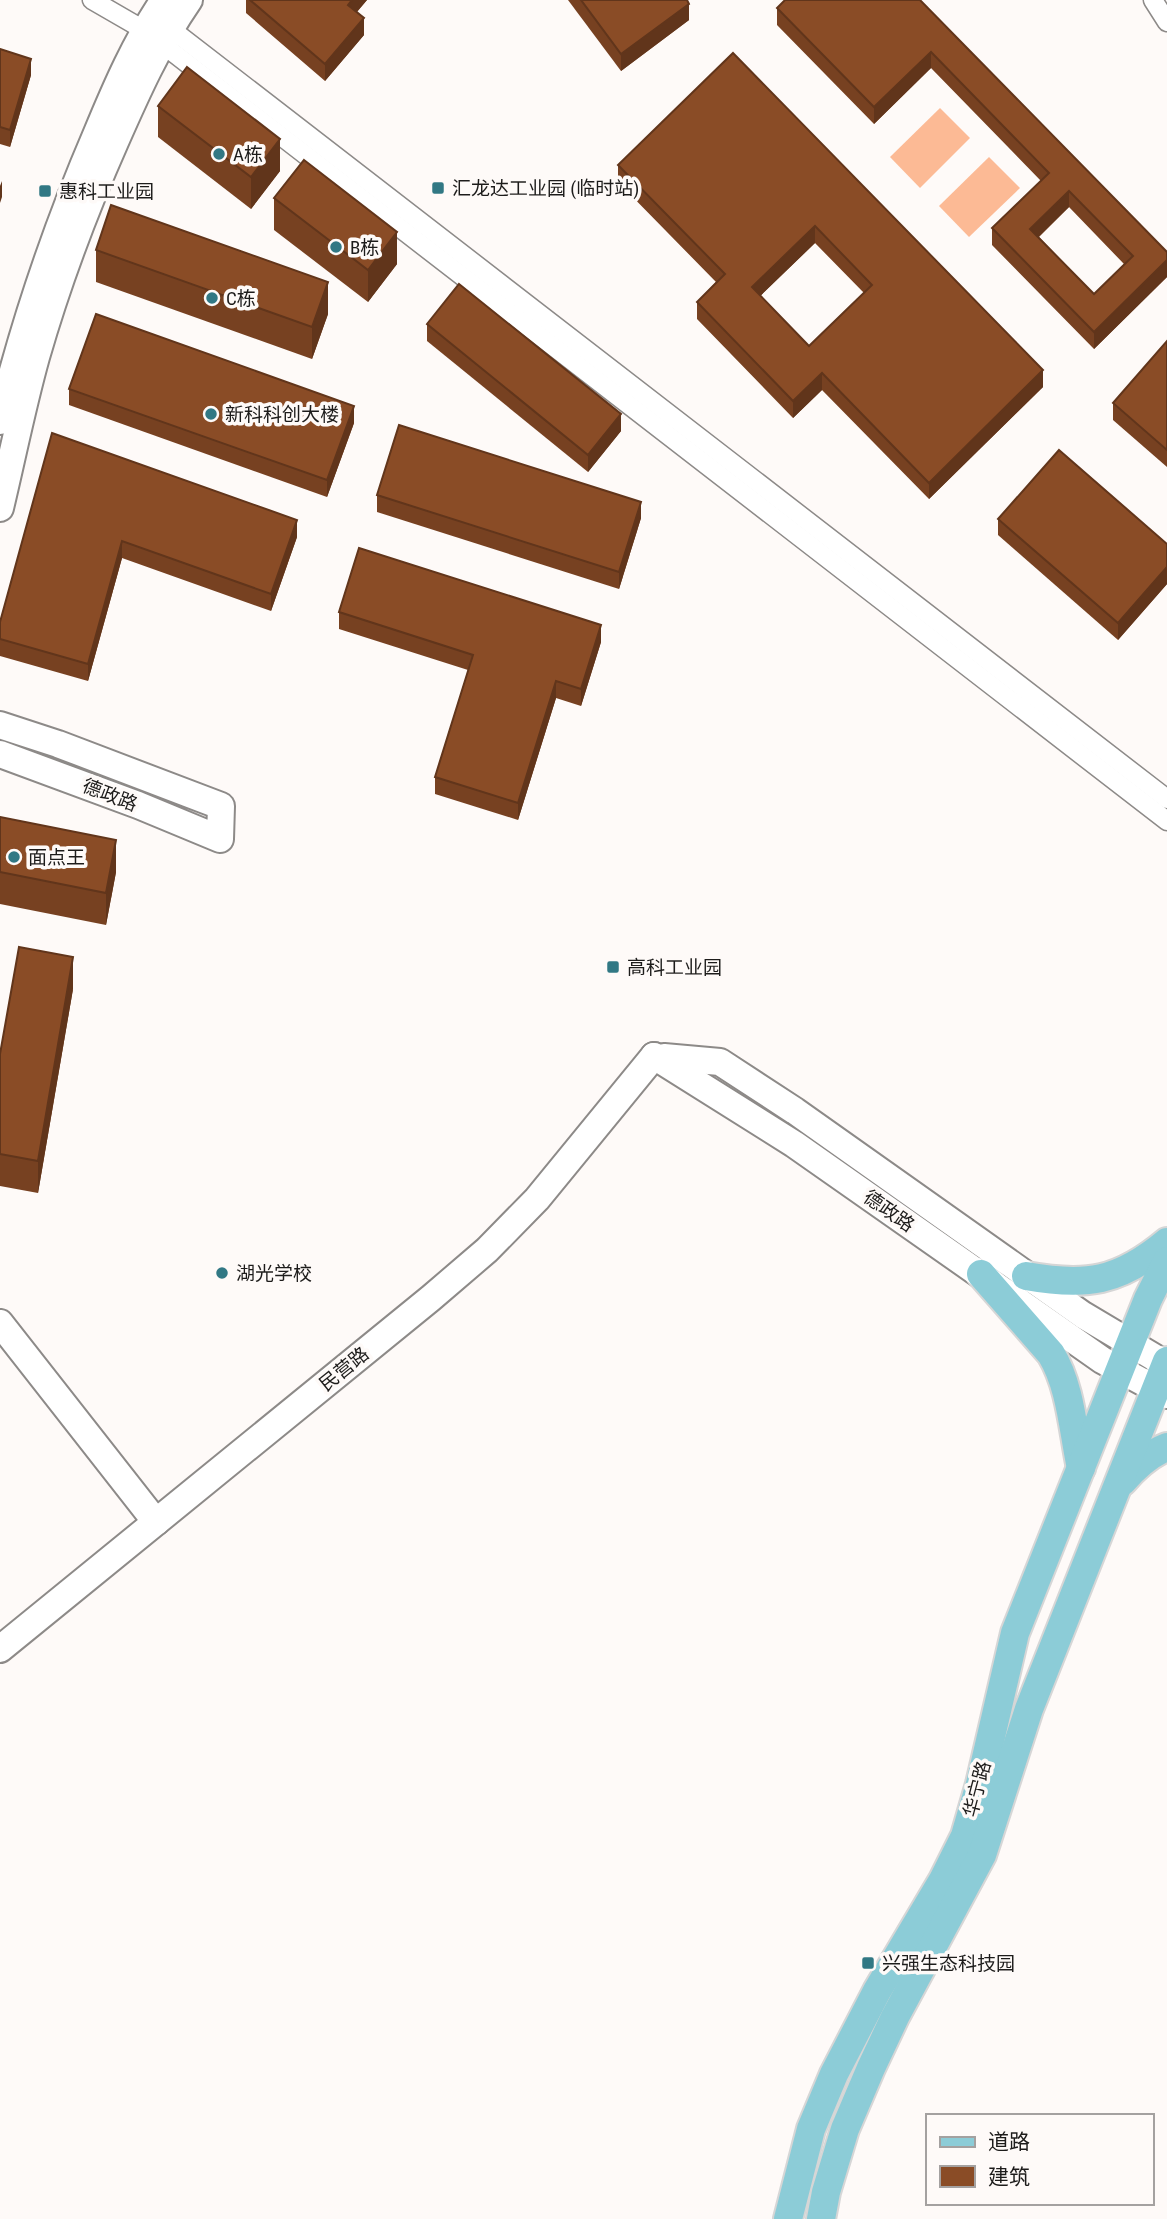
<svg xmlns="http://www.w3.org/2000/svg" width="1167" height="2219" viewBox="0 0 1167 2219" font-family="'Roboto Condensed','Noto Sans SC',sans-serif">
  <rect width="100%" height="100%" fill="#fefaf8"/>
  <g fill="#fcba95">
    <path d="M940,108L970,138L920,188L890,157Z"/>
    <path d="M989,157L1020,188L969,237L939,206Z"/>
  </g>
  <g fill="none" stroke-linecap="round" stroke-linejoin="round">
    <defs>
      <g id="street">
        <path d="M92,0L144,30L1167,821"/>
        <path d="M1153,0L1167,22"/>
        <path d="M162,22L1167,799"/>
      </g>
      <g id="secondary">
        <path d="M0,421C24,322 57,226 97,133C116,87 136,41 164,0"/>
        <path d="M0,508C12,458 22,407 36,357C57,284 84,212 115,142C137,92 158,45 189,0"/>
        <path d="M0,725L58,744L221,806L220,839L138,805L0,754"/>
        <path d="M654,1056L794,1144L1102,1360L1167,1395"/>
        <path d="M664,1057L720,1062L795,1111L1083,1315L1167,1365"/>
        <path d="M0,1323L156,1522"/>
        <path d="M0,1649L431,1298L487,1250L537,1199L654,1056"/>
      </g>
      <g id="primary">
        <path d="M981,1274L1051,1354C1071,1387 1073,1431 1081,1468"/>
        <path d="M1026,1276C1086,1287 1119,1282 1167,1242"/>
        <path d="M1123,1481C1135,1467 1149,1454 1167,1447"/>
        <path d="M788,2219L811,2129L834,2074L877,1991L943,1880L965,1836L980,1784L1015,1633L1148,1299L1167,1261"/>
        <path d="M821,2219L826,2192L845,2129L871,2068L895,2017L982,1855L1029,1709L1167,1361"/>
      </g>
    </defs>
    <use href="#street" stroke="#8d8a88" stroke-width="21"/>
    <use href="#secondary" stroke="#8d8a88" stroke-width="30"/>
    <use href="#primary" stroke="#d6d6d6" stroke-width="32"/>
    <use href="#street" stroke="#fff" stroke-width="18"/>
    <use href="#secondary" stroke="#fff" stroke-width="26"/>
    <use href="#primary" stroke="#8cccd7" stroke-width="28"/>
  </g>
  <g fill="#774121" fill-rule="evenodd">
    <path d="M246,0H367L357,12L364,35L325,81L246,13Z"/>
    <path d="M568,0H687L689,20L621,71Z"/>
    <path d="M920,0L1167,252V277L1094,349L992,245V228L1041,181L931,68L874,124L777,25V8ZM1069,207L1124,264L1094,294L1039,237Z"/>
    <path d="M0,49L31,75L10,147L0,144Z"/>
    <path d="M733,53L1043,387L929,499L822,390L793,418L697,319V302L716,282L618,182V165ZM815,243L864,293L809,346L760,296Z"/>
    <path d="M158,106L280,171L251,209L158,137Z"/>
    <path d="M274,198L397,264L368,302L274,230Z"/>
    <path d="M96,250L328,314L312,359L96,282Z"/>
    <path d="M427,324L621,431L588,472L427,341Z"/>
    <path d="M1167,341V467L1113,420V403Z"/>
    <path d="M69,389L354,423L327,497L69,405Z"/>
    <path d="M52,433L297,537L271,611L122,558L88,681L0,656V622Z"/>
    <path d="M377,495L641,518L619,589L377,512Z"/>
    <path d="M998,519L1167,544V584L1118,640L998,535Z"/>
    <path d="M339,612L601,642L581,706L556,698L518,820L435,794V777L468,670L339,629Z"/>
    <path d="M0,817L116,872L106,925L0,904Z"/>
    <path d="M73,989L38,1193L0,1186V1054Z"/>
  </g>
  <g fill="#61351b">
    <path d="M352,0H367L348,22V5Z"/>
    <path d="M689,4V20L621,71V54Z"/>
    <path d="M364,18V35L325,81V64Z"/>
    <path d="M931,52V68L874,124V107Z"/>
    <path d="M31,59V75L10,147V130Z"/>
    <path d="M280,139V171L251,209V177Z"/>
    <path d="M2,181V197L0,203V186Z"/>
    <path d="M1069,191V207L1030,245V229Z"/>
    <path d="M815,226V243L752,304V287Z"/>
    <path d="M397,232V264L368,302V270Z"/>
    <path d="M1167,260V277L1094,349V332Z"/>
    <path d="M328,282V314L312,359V327Z"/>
    <path d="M1043,370V387L929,499V483Z"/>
    <path d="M822,373V390L793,418V401Z"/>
    <path d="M354,406V423L327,497V480Z"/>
    <path d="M621,414V431L588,472V455Z"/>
    <path d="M641,502V518L619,589V572Z"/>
    <path d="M297,520V537L271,611V594Z"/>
    <path d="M122,541V558L88,681V664Z"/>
    <path d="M1167,567V584L1118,640V623Z"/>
    <path d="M601,625V642L581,706V689Z"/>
    <path d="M556,681V698L518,820V803Z"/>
    <path d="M116,840V872L106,925V893Z"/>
    <path d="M73,957V989L38,1193V1161Z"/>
  </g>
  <g fill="#8a4c26" stroke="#61351b" stroke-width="2" fill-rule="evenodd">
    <path d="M250,0H352L348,5L364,18L325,64Z"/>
    <path d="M581,0H687L689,4L621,54Z"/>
    <path d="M785,0H920L1167,252V260L1094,332L992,228L1049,173L931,52L874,107L777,8ZM1069,191L1133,256L1094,294L1030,229Z"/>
    <path d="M0,49L31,59L10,130L0,127Z"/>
    <path d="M733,53L1043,370L929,483L822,373L793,401L697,302L725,274L618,165ZM815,226L872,285L809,346L752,287Z"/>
    <path d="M187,67L280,139L251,177L158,106Z"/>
    <path d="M304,160L397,232L368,270L274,198Z"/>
    <path d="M111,205L328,282L312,327L96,250Z"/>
    <path d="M459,284L621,414L588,455L427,324Z"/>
    <path d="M96,314L354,406L327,480L69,389Z"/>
    <path d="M1167,341V450L1113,403Z"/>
    <path d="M399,425L641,502L619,572L377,495Z"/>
    <path d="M52,433L297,520L271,594L122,541L88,664L0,639V622Z"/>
    <path d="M1059,450L1167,544V567L1118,623L998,519Z"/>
    <path d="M359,548L601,625L581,689L556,681L518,803L435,777L473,655L339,612Z"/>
    <path d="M0,817L116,840L106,893L0,872Z"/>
    <path d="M19,947L73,957L38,1161L0,1154V1054Z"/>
  </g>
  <g fill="#317884" stroke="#fefaf8" stroke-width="2.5">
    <circle cx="219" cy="154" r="7"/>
    <rect x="431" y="181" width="14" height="14" rx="3.5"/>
    <rect x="38" y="184" width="14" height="14" rx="3.5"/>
    <circle cx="336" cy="247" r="7"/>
    <circle cx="212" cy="298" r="7"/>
    <circle cx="211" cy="414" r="7"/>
    <circle cx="14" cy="857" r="7"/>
    <rect x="606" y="960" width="14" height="14" rx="3.5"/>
    <circle cx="222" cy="1273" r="7"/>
    <rect x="861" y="1956" width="14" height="14" rx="3.5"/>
  </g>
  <g text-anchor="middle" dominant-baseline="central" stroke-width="7" stroke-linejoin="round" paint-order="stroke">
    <g font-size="19" fill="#1d1c1b" stroke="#fefaf8" text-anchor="start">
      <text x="233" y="154">A栋</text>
      <text x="452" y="188">汇龙达工业园 (临时站)</text>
      <text x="59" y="191">惠科工业园</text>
      <text x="350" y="247">B栋</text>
      <text x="226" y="298">C栋</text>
      <text x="225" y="414">新科科创大楼</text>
      <text x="28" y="857">面点王</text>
      <text x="627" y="967">高科工业园</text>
      <text x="236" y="1273">湖光学校</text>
      <text x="882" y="1963">兴强生态科技园</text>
    </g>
    <g font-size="19" fill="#1d1c1b" stroke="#fefaf8">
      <text transform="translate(110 795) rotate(21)">德政路</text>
      <text transform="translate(889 1211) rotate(35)">德政路</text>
      <text transform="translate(344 1369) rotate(-39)">民营路</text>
      <text transform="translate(977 1789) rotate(-75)">华宁路</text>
    </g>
  </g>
  <rect x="926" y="2114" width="228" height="91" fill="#fefaf8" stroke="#a4a1a0" stroke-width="2"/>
  <rect x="940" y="2137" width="35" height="10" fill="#8cccd7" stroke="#a4a1a0" stroke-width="2"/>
  <text x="988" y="2149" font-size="21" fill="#1d1c1b">道路</text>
  <rect x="940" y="2166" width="35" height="21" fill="#8a4c26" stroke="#a4a1a0" stroke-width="2"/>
  <text x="988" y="2184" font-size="21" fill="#1d1c1b">建筑</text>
</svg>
